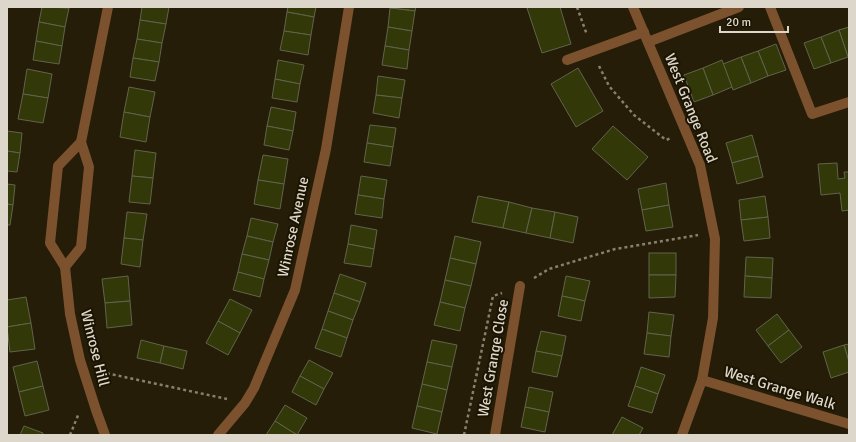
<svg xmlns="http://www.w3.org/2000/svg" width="856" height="442" viewBox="0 0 856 442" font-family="Signika,sans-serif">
  <rect width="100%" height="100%" fill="#261d08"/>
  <g fill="#323808" stroke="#60644c">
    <path d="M42,7L69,8L65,27L39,22Z"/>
    <path d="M142,7H169L166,24L140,20Z"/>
    <path d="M288,7H316L314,17L287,12Z"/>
    <path d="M391,7H416L415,11L390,8Z"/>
    <path d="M530,7H560L571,44L542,53L527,8Z"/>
    <path d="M390,8L415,11L412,31L388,27Z"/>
    <path d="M287,12L314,17L311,35L284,31Z"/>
    <path d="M140,20L166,24L162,43L137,39Z"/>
    <path d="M39,22L65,27L62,46L36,41Z"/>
    <path d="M388,27L412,31L409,50L385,46Z"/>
    <path d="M849,27V57H848L839,30Z"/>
    <path d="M839,30L848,57L831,63L821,37Z"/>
    <path d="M284,31L311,35L308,55L280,50Z"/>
    <path d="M821,37L831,63L814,69L804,43Z"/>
    <path d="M137,39L162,43L159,62L133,58Z"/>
    <path d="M36,41L62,46L59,64L33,60Z"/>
    <path d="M776,44L786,70L768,76L758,51Z"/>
    <path d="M385,46L409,50L407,69L382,65Z"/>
    <path d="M758,51L768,76L751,83L741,57Z"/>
    <path d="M741,57L751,83L733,90L723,64Z"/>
    <path d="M133,58L159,62L155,81L130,77Z"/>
    <path d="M278,60L304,65L300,84L275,79Z"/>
    <path d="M722,60L732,87L713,95L703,68Z"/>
    <path d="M578,68L603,111L576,127L551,84Z"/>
    <path d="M703,68L713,95L694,102L684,75Z"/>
    <path d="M27,69L52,74L48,98L23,94Z"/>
    <path d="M378,76L405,80L402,98L376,95Z"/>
    <path d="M275,79L300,84L297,102L272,98Z"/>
    <path d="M129,87L155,92L150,117L124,112Z"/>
    <path d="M23,94L48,98L43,123L18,119Z"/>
    <path d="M376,95L402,98L399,118L373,113Z"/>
    <path d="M271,107L296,112L293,131L267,126Z"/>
    <path d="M124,112L150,117L146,142L120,137Z"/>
    <path d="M370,125L396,128L393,147L367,143Z"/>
    <path d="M267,126L293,131L289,150L264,145Z"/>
    <path d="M613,126L648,157L627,180L592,149Z"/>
    <path d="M7,131L22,133L20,153L7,151Z"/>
    <path d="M752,135L758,156L732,163L726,143Z"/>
    <path d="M367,143L393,147L390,166L364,162Z"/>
    <path d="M135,150L156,153L153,178L132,176Z"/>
    <path d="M7,151L20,153L17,172L7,171Z"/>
    <path d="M263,155L288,159L284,184L258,180Z"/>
    <path d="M758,156L763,177L737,184L732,163Z"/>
    <path d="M837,163L838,179L845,178L844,172H849V210L842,211L840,193L821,195L818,164Z"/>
    <path d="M132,176L153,178L150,204L129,202Z"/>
    <path d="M361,176L387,180L384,199L358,195Z"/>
    <path d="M258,180L284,184L280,209L254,204Z"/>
    <path d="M666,183L669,205L642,210L638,189Z"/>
    <path d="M7,184L15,185L13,205L7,204Z"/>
    <path d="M358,195L384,199L382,218L355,214Z"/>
    <path d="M478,196L509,202L503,228L472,222Z"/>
    <path d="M765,196L768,217L741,220L739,200Z"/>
    <path d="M509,202L532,208L526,233L503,228Z"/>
    <path d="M7,204L13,205L10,225H7Z"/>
    <path d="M669,205L673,227L646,231L642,210Z"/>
    <path d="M532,208L555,212L550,238L526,233Z"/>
    <path d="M127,212L147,214L143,240L124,238Z"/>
    <path d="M555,212L578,217L573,243L550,238Z"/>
    <path d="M768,217L770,238L744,241L741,220Z"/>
    <path d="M251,218L278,224L273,242L247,236Z"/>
    <path d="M351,225L377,230L374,249L348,244Z"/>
    <path d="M247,236L273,242L269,260L242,254Z"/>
    <path d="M455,236L481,242L476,264L450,258Z"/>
    <path d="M124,238L143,240L140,267L121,264Z"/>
    <path d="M348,244L374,249L371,267L344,263Z"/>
    <rect x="649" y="253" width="27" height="22"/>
    <path d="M242,254L269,260L264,279L238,272Z"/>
    <path d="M746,257L773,258L772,278L745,276Z"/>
    <path d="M450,258L476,264L471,286L445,280Z"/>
    <path d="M238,272L264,279L260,297L233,290Z"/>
    <path d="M340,274L366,283L360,302L334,293Z"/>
    <path d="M649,275H676L675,297L649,298Z"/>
    <path d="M128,276L130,301L105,303L102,279Z"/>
    <path d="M566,276L590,281L585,301L562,296Z"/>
    <path d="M745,276L772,278L771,298L744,297Z"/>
    <path d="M445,280L471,286L465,308L440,302Z"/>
    <path d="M334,293L360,302L353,320L328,311Z"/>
    <path d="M562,296L585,301L581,321L558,316Z"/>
    <path d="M26,297L31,323L7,327V300Z"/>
    <path d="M230,299L252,310L240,333L218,321Z"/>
    <path d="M130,301L132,325L107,328L105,303Z"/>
    <path d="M440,302L465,308L460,331L434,325Z"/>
    <path d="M328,311L353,320L347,338L322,329Z"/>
    <path d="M649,312L674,315L671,336L647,333Z"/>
    <path d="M777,314L789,330L768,346L756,330Z"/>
    <path d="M218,321L240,333L228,355L206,343Z"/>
    <path d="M31,323L35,349L10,352L7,327Z"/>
    <path d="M322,329L347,338L341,357L315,348Z"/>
    <path d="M789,330L802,347L781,363L768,346Z"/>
    <path d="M541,331L566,336L562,356L536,351Z"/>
    <path d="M647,333L671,336L669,357L644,354Z"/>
    <path d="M141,340L164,346L160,363L137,358Z"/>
    <path d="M432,340L457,345L452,367L427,362Z"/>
    <path d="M849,344V362L844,345Z"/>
    <path d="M844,345L849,362V372L831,378L823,352Z"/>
    <path d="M164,346L187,351L183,369L160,363Z"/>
    <path d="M536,351L562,356L557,377L532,372Z"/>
    <path d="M309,360L333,373L324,389L300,376Z"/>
    <path d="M37,361L43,386L19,392L13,367Z"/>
    <path d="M427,362L452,367L447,390L422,384Z"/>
    <path d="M641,367L665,375L658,394L635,386Z"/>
    <path d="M300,376L324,389L316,405L292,392Z"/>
    <path d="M422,384L447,390L442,412L417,406Z"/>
    <path d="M43,386L49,410L25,416L19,392Z"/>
    <path d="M635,386L658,394L652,413L628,406Z"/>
    <path d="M529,387L553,392L549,412L525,407Z"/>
    <path d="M285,405L307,418L297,435L275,421Z"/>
    <path d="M417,406L442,412L437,434L412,428Z"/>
    <path d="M525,407L549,412L545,432L521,427Z"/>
    <path d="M622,417L643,428L639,435H612Z"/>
    <path d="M275,421L297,435H266Z"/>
    <path d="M24,426L43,433L42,435H20Z"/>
  </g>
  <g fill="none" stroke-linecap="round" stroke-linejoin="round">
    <g stroke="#87806f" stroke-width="2.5" stroke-dasharray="3 3" stroke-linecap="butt">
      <path d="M577,7L587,35"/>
      <path d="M599,66L609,86L634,115L666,140L671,138"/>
      <path d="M534,278L549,269L615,249L698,235"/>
      <path d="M101,372L227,399"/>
      <path d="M70,435L79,413"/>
      <path d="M464,435L493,296L502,293"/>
    </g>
    <path stroke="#7c512e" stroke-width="10" d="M567,60L644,32"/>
    <g stroke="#7c512e" stroke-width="10">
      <path d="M633,7L700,165L715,239L713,318L702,380L682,435"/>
      <path d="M770,7L812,114L849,102"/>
      <path d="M648,42L739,7"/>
      <path d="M81,142L58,166L50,243L65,267L70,314L80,360L96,410L105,435"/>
      <path d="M65,267L81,247L89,167L81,142L108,7"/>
      <path d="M702,380L849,424"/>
      <path d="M218,435L245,403L254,388L295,290L326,149L349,7"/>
      <path d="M495,435L520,286"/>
    </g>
  </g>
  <g text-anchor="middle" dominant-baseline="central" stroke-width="4" stroke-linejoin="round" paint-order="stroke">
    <g font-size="15" fill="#dcd7ca" stroke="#1c1402">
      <text transform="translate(691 108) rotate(68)">West Grange Road</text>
      <text transform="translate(293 227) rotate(-78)">Winrose Avenue</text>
      <text transform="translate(95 348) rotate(76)">Winrose Hill</text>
      <text transform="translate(493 358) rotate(-80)">West Grange Close</text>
      <text transform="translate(780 388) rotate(17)">West Grange Walk</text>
    </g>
  </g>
  <rect width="856" height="442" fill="none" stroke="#dcd7ca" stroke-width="16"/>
  <path d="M720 26v6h68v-6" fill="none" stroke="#dcd7ca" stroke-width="2"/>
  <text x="726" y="26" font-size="12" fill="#dcd7ca" stroke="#1c1402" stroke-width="3" paint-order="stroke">20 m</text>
</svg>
